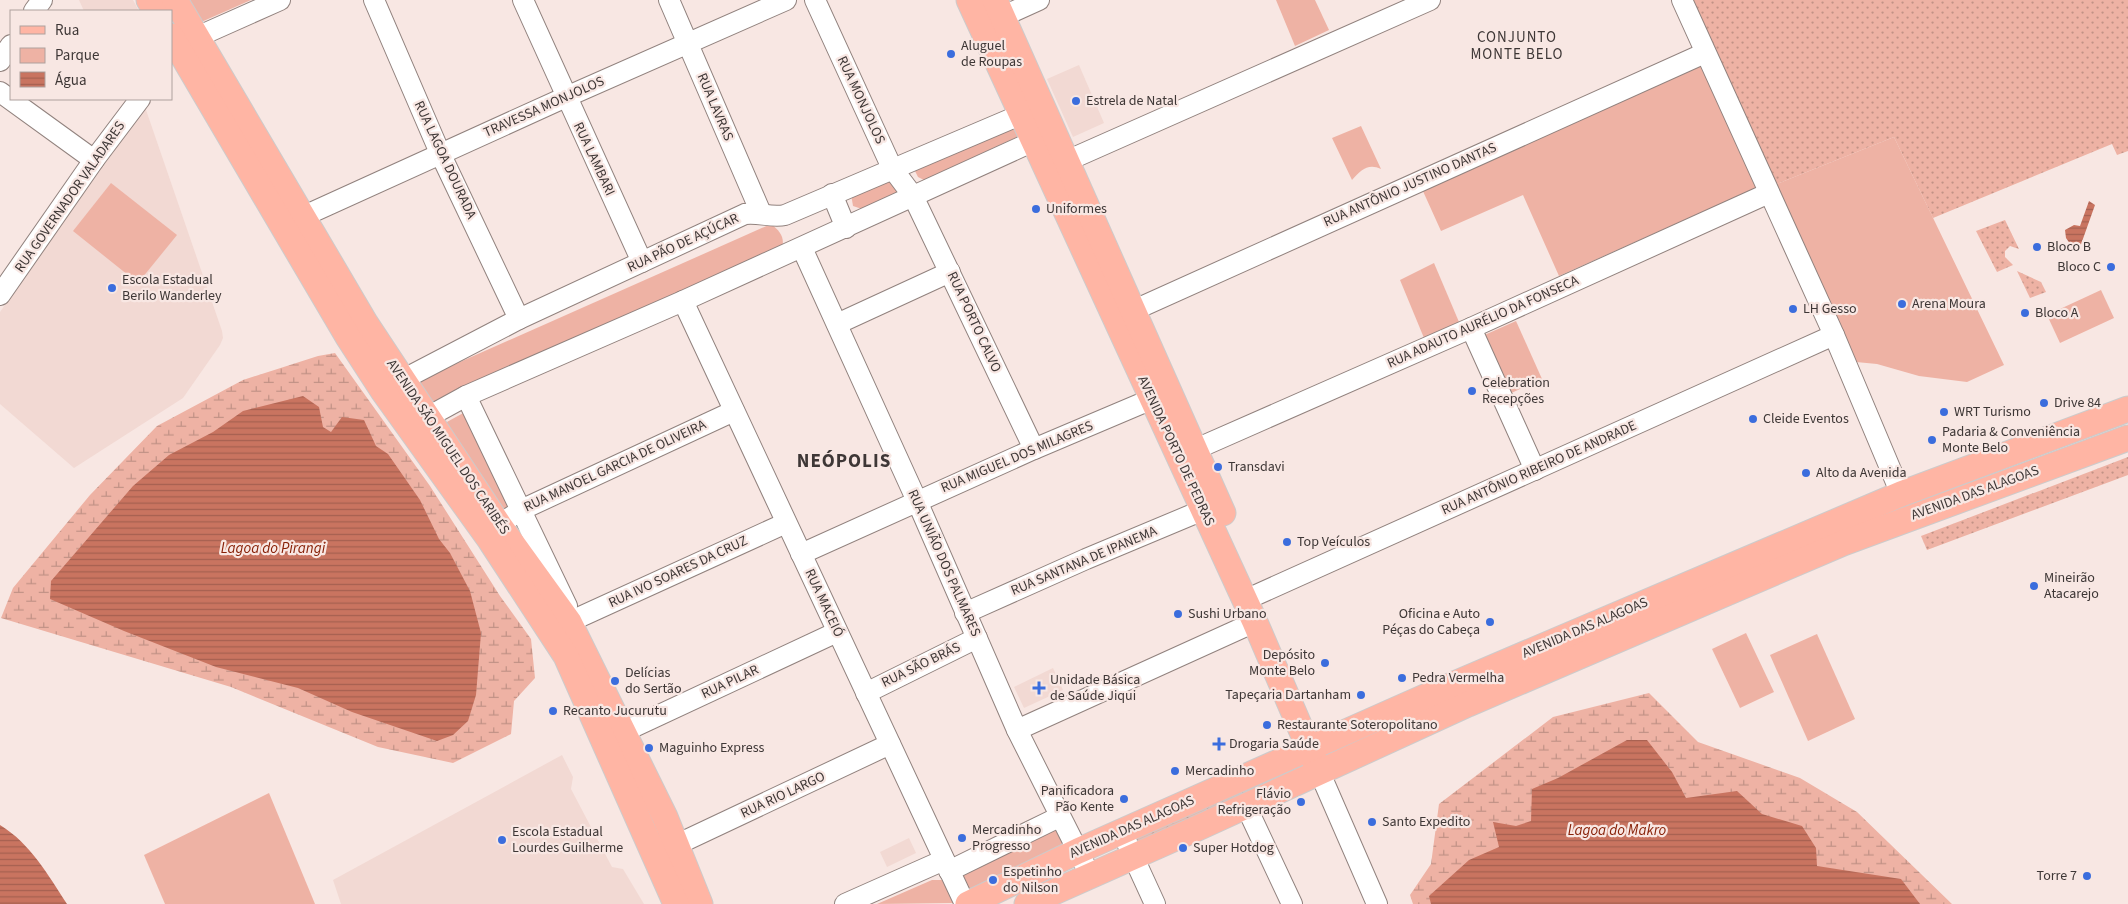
<svg xmlns="http://www.w3.org/2000/svg" width="2128" height="904" viewBox="0 0 2128 904" font-family="'Source Sans 3',sans-serif">
  <defs>
    <pattern id="grass-dots" width="8" height="8" patternUnits="userSpaceOnUse" patternTransform="scale(1.25)"><rect width="8" height="8" fill="#eeb2a4"/><path d="M2 2h.1M6 6h.1" fill="none" stroke="#c29286" stroke-width="1.8" stroke-linecap="round"/></pattern>
    <pattern id="wetland-marsh" width="20" height="14" patternUnits="userSpaceOnUse" patternTransform="scale(1.25)"><rect width="20" height="14" fill="#eeb2a4"/><path d="M1 5h8M5 5V1M11 12h8M15 12V8" fill="none" stroke="#c29286"/></pattern>
    <pattern id="water-rules" width="6" height="5" patternUnits="userSpaceOnUse" patternTransform="scale(1.25)"><rect width="6" height="5" fill="#c97460"/><path d="M0 2.5h6" fill="none" stroke="#a56050"/></pattern>
  </defs>
  <rect width="100%" height="100%" fill="#f8e7e3"/>
  <g fill="#f2d9d3">
    <path d="M79,0H133L139,11H84Z"/>
    <path d="M1079,65L1104,123L1073,137L1047,79Z"/>
    <path d="M145,107L222,331L223,338L220,345L183,398L74,468L0,404V312Z"/>
    <path d="M1053,668L1063,690L1024,708L1014,687Z"/>
    <path d="M562,755L573,777L571,789L612,867L623,869L644,904H341L333,880Z"/>
    <path d="M909,838L916,853L887,867L880,852Z"/>
  </g>
  <g fill="url(#grass-dots)">
    <path d="M1692,0H2128V151L2117,155L2112,144L1933,218L1894,137L1774,185Z"/>
    <path d="M2005,220L2019,249L2010,246L2005,251V257L2013,265L1997,272L1976,231Z"/>
    <path d="M2017,271L2041,282L2046,292L2030,298Z"/>
    <path d="M2128,457V475L1927,550L1921,536Z"/>
    <path d="M1305,756L1309,767L1143,842L1134,839Z"/>
  </g>
  <g fill="url(#wetland-marsh)">
    <path d="M335,353L430,486L500,596L531,639L535,678L514,701L511,734L453,763L378,747L231,687L1,618L13,588L90,495L157,426L243,380L318,356Z"/>
    <path d="M1649,693L1698,742L1800,778L1857,812L1952,904H1413L1410,895L1431,864L1439,804L1553,717Z"/>
  </g>
  <g fill="#eeb2a4">
    <path d="M185,0H251L199,23Z"/>
    <path d="M1276,0H1315L1329,30L1295,46Z"/>
    <path d="M1701,63L1756,188L1559,276L1523,195L1441,231L1422,189Z"/>
    <path d="M1012,124L1018,129L1017,137L924,180L918,177L915,171L920,164Z"/>
    <path d="M1361,126L1381,169C1368,163 1361,170 1352,180L1332,138Z"/>
    <path d="M1894,137L2004,365L1967,382L1919,376L1877,364L1856,362L1774,185Z"/>
    <path d="M892,176L901,191L862,209L853,206L851,194Z"/>
    <path d="M111,183L177,235L138,283L73,231Z"/>
    <path d="M771,224C780,231 785,237 782,249L441,403L425,402L415,382Z"/>
    <path d="M1434,263L1459,322L1424,338L1400,280Z"/>
    <path d="M2101,290L2114,318L2060,343L2047,315Z"/>
    <path d="M1516,321L1542,379L1507,395L1480,337Z"/>
    <path d="M467,411L516,507L503,514L445,423Z"/>
    <path d="M1746,633L1774,692L1740,708L1712,649Z"/>
    <path d="M1817,634L1855,719L1808,741L1770,655Z"/>
    <path d="M269,793L315,904H165L144,855Z"/>
    <path d="M1057,827L1066,846L967,891L958,872Z"/>
    <path d="M932,880H944L955,903L877,904Z"/>
  </g>
  <g fill="url(#water-rules)">
    <path d="M2089,201L2095,205L2079,250L2073,248L2066,238L2065,230L2074,225L2080,226Z"/>
    <path d="M303,396L319,407L323,427L331,432L342,417L364,420L376,446L388,454L420,500L439,539L450,553L470,591L481,633L476,695L468,721L453,735L437,741L352,712L298,688L216,667L124,631L50,599L51,581L133,486L169,455L213,432L243,411Z"/>
    <path d="M1627,740H1647L1672,772L1686,798L1737,791L1762,814L1802,826L1816,848L1817,866L1901,879L1920,904H1431L1429,896L1469,860L1499,847L1493,822L1516,826L1531,821L1532,789L1558,778Z"/>
    <path d="M0,825C31,844 48,875 67,904H0Z"/>
  </g>
  <g fill="none" stroke-linecap="round" stroke-linejoin="round">
    <defs>
      <g id="minor">
        <path d="M374,0L440,153L519,319"/>
        <path d="M523,0L642,262"/>
        <path d="M669,0L761,213"/>
        <path d="M815,0L892,168L913,196L1034,449"/>
        <path d="M1682,0L1834,335L1901,494"/>
        <path d="M34,11L42,0"/>
        <path d="M988,23L1039,0"/>
        <path d="M186,45L197,37L280,0"/>
        <path d="M0,61L11,45"/>
        <path d="M0,92L94,160"/>
        <path d="M1053,167L1430,0"/>
        <path d="M832,194L846,228"/>
        <path d="M304,216L566,97L786,0"/>
        <path d="M802,248L917,501L1017,730L1090,875"/>
        <path d="M0,295L94,160L140,99"/>
        <path d="M683,301L965,904"/>
        <path d="M1121,316L1705,53"/>
        <path d="M837,324L950,272"/>
        <path d="M1471,328L1535,470"/>
        <path d="M392,388L402,380L519,319L745,214C759,212 771,218 785,215L1020,115"/>
        <path d="M466,396L567,606"/>
        <path d="M415,424L466,396L683,301L1034,141"/>
        <path d="M1196,449L1471,328L1769,193"/>
        <path d="M499,525L521,510L734,411"/>
        <path d="M801,554L1034,449L1152,399"/>
        <path d="M1245,600L1834,335"/>
        <path d="M965,613L1086,559L1203,510"/>
        <path d="M569,622L786,523"/>
        <path d="M866,693L977,638"/>
        <path d="M1017,730L1255,622"/>
        <path d="M623,732L837,632"/>
        <path d="M1319,771L1377,904"/>
        <path d="M1246,806L1292,904"/>
        <path d="M1122,832L1155,904"/>
        <path d="M676,845L890,744"/>
        <path d="M949,871L1059,817"/>
        <path d="M845,904L944,860"/>
      </g>
      <g id="major">
        <path d="M149,0L156,11"/>
        <path d="M175,0L366,324L499,525L569,622L665,817L700,904"/>
        <path d="M969,0L1255,622L1315,762"/>
        <path d="M995,0L1223,513"/>
        <path d="M171,36L348,337L383,391L490,540L566,656L676,904"/>
        <path d="M968,904L1078,851L1445,688L1901,494L2128,409"/>
        <path d="M1027,904L1189,832L1468,704L1843,543L2128,438"/>
      </g>
    </defs>
    <use href="#minor" stroke="#91827e" stroke-width="22"/>
    <use href="#major" stroke="#cdcbcb" stroke-width="27"/>
    <use href="#minor" stroke="#fff" stroke-width="20"/>
    <use href="#major" stroke="#ffb5a4" stroke-width="25"/>
  </g>
  <g fill="#3b6ddd" stroke="#f8e7e3" stroke-width="2">
    <circle cx="951" cy="54" r="5"/>
    <circle cx="1076" cy="101" r="5"/>
    <circle cx="1036" cy="209" r="5"/>
    <circle cx="2037" cy="247" r="5"/>
    <circle cx="2111" cy="267" r="5"/>
    <circle cx="112" cy="288" r="5"/>
    <circle cx="1902" cy="304" r="5"/>
    <circle cx="1793" cy="309" r="5"/>
    <circle cx="2025" cy="313" r="5"/>
    <circle cx="1472" cy="391" r="5"/>
    <circle cx="2044" cy="403" r="5"/>
    <circle cx="1944" cy="412" r="5"/>
    <circle cx="1753" cy="419" r="5"/>
    <circle cx="1932" cy="440" r="5"/>
    <circle cx="1218" cy="467" r="5"/>
    <circle cx="1806" cy="473" r="5"/>
    <circle cx="1287" cy="542" r="5"/>
    <circle cx="2034" cy="586" r="5"/>
    <circle cx="1178" cy="614" r="5"/>
    <circle cx="1490" cy="622" r="5"/>
    <circle cx="1325" cy="663" r="5"/>
    <circle cx="1402" cy="678" r="5"/>
    <circle cx="615" cy="681" r="5"/>
    <path d="M1036.5 680.5h5v5h5v5h-5v5h-5v-5h-5v-5h5z"/>
    <circle cx="1361" cy="695" r="5"/>
    <circle cx="553" cy="711" r="5"/>
    <circle cx="1267" cy="725" r="5"/>
    <path d="M1216.5 736.5h5v5h5v5h-5v5h-5v-5h-5v-5h5z"/>
    <circle cx="649" cy="748" r="5"/>
    <circle cx="1175" cy="771" r="5"/>
    <circle cx="1124" cy="799" r="5"/>
    <circle cx="1301" cy="802" r="5"/>
    <circle cx="1372" cy="822" r="5"/>
    <circle cx="962" cy="838" r="5"/>
    <circle cx="502" cy="840" r="5"/>
    <circle cx="1183" cy="848" r="5"/>
    <circle cx="2087" cy="876" r="5"/>
    <circle cx="993" cy="880" r="5"/>
  </g>
  <g text-anchor="middle" dominant-baseline="central" stroke-width="4.5" stroke-linejoin="round" paint-order="stroke">
    <g font-size="14" fill="#3e3736" stroke="#f8e7e3" text-anchor="start">
      <text x="961" y="46">Aluguel<tspan x="961" dy="16">de Roupas</tspan></text>
      <text x="1086" y="101">Estrela de Natal</text>
      <text x="1046" y="209">Uniformes</text>
      <text x="2047" y="247">Bloco B</text>
      <text x="2101" y="267" text-anchor="end">Bloco C</text>
      <text x="122" y="280">Escola Estadual<tspan x="122" dy="16">Berilo Wanderley</tspan></text>
      <text x="1912" y="304">Arena Moura</text>
      <text x="1803" y="309">LH Gesso</text>
      <text x="2035" y="313">Bloco A</text>
      <text x="1482" y="383">Celebration<tspan x="1482" dy="16">Recepções</tspan></text>
      <text x="2054" y="403">Drive 84</text>
      <text x="1954" y="412">WRT Turismo</text>
      <text x="1763" y="419">Cleide Eventos</text>
      <text x="1942" y="432">Padaria &amp; Conveniência<tspan x="1942" dy="16">Monte Belo</tspan></text>
      <text x="1228" y="467">Transdavi</text>
      <text x="1816" y="473">Alto da Avenida</text>
      <text x="1297" y="542">Top Veículos</text>
      <text x="2044" y="578">Mineirão<tspan x="2044" dy="16">Atacarejo</tspan></text>
      <text x="1188" y="614">Sushi Urbano</text>
      <text x="1480" y="614" text-anchor="end">Oficina e Auto<tspan x="1480" dy="16">Péças do Cabeça</tspan></text>
      <text x="1315" y="655" text-anchor="end">Depósito<tspan x="1315" dy="16">Monte Belo</tspan></text>
      <text x="625" y="673">Delícias<tspan x="625" dy="16">do Sertão</tspan></text>
      <text x="1412" y="678">Pedra Vermelha</text>
      <text x="1050" y="680">Unidade Básica<tspan x="1050" dy="16">de Saúde Jiqui</tspan></text>
      <text x="1351" y="695" text-anchor="end">Tapeçaria Dartanham</text>
      <text x="563" y="711">Recanto Jucurutu</text>
      <text x="1277" y="725">Restaurante Soteropolitano</text>
      <text x="1229" y="744">Drogaria Saúde</text>
      <text x="659" y="748">Maguinho Express</text>
      <text x="1185" y="771">Mercadinho</text>
      <text x="1114" y="791" text-anchor="end">Panificadora<tspan x="1114" dy="16">Pão Kente</tspan></text>
      <text x="1291" y="794" text-anchor="end">Flávio<tspan x="1291" dy="16">Refrigeração</tspan></text>
      <text x="1382" y="822">Santo Expedito</text>
      <text x="972" y="830">Mercadinho<tspan x="972" dy="16">Progresso</tspan></text>
      <text x="512" y="832">Escola Estadual<tspan x="512" dy="16">Lourdes Guilherme</tspan></text>
      <text x="1193" y="848">Super Hotdog</text>
      <text x="1003" y="872">Espetinho<tspan x="1003" dy="16">do Nilson</tspan></text>
      <text x="2077" y="876" text-anchor="end">Torre 7</text>
    </g>
    <g font-size="14" fill="#3e3736" stroke="#f8e7e3">
      <text transform="translate(861 100) rotate(65)">RUA MONJOLOS</text>
      <text transform="translate(544 107) rotate(-24)">TRAVESSA MONJOLOS</text>
      <text transform="translate(715 107) rotate(67)">RUA LAVRAS</text>
      <text transform="translate(594 159) rotate(65)">RUA LAMBARI</text>
      <text transform="translate(445 160) rotate(65)">RUA LAGOA DOURADA</text>
      <text transform="translate(1410 185) rotate(-24)">RUA ANTÔNIO JUSTINO DANTAS</text>
      <text transform="translate(70 197) rotate(-55)">RUA GOVERNADOR VALADARES</text>
      <text transform="translate(683 243) rotate(-25)">RUA PÃO DE AÇÚCAR</text>
      <text transform="translate(974 322) rotate(65)">RUA PORTO CALVO</text>
      <text transform="translate(1483 322) rotate(-24)">RUA ADAUTO AURÉLIO DA FONSECA</text>
      <text transform="translate(448 447) rotate(56)">AVENIDA SÃO MIGUEL DOS CARIBÉS</text>
      <text transform="translate(1176 451) rotate(65)">AVENIDA PORTO DE PEDRAS</text>
      <text transform="translate(1017 457) rotate(-23)">RUA MIGUEL DOS MILAGRES</text>
      <text transform="translate(615 466) rotate(-25)">RUA MANOEL GARCIA DE OLIVEIRA</text>
      <text transform="translate(1539 468) rotate(-24)">RUA ANTÔNIO RIBEIRO DE ANDRADE</text>
      <text transform="translate(1975 493) rotate(-20)">AVENIDA DAS ALAGOAS</text>
      <text transform="translate(1084 561) rotate(-23)">RUA SANTANA DE IPANEMA</text>
      <text transform="translate(944 563) rotate(66)">RUA UNIÃO DOS PALMARES</text>
      <text transform="translate(678 572) rotate(-25)">RUA IVO SOARES DA CRUZ</text>
      <text transform="translate(824 603) rotate(65)">RUA MACEIÓ</text>
      <text transform="translate(1585 628) rotate(-23)">AVENIDA DAS ALAGOAS</text>
      <text transform="translate(921 665) rotate(-26)">RUA SÃO BRÁS</text>
      <text transform="translate(730 682) rotate(-25)">RUA PILAR</text>
      <text transform="translate(783 795) rotate(-25)">RUA RIO LARGO</text>
      <text transform="translate(1132 827) rotate(-24)">AVENIDA DAS ALAGOAS</text>
    </g>
    <g font-size="15" letter-spacing="1" fill="#3e3736" stroke="#f8e7e3">
      <text x="1517" y="37">CONJUNTO<tspan x="1517" dy="17">MONTE BELO</tspan></text>
    </g>
    <g font-size="15" font-style="italic" fill="#882209" stroke="#f8e7e3">
      <text x="273" y="548">Lagoa do Pirangi</text>
      <text x="1617" y="830">Lagoa do Makro</text>
    </g>
    <g font-size="19" font-weight="bold" letter-spacing="1" fill="#3e3736" stroke="#f8e7e3">
      <text x="844" y="461">NEÓPOLIS</text>
    </g>
  </g>
  <rect x="10" y="10" width="162" height="90" fill="#f8e7e3" stroke="#aea19e"/>
  <rect x="20" y="26" width="25" height="8" fill="#ffb5a4" stroke="#aea19e"/>
  <text x="55" y="35" font-size="15" fill="#3e3736">Rua</text>
  <rect x="20" y="48" width="25" height="15" fill="#eeb2a4" stroke="#aea19e"/>
  <text x="55" y="60" font-size="15" fill="#3e3736">Parque</text>
  <rect x="20" y="72" width="25" height="15" fill="url(#water-rules)" stroke="#aea19e"/>
  <text x="55" y="85" font-size="15" fill="#3e3736">Água</text>
</svg>
